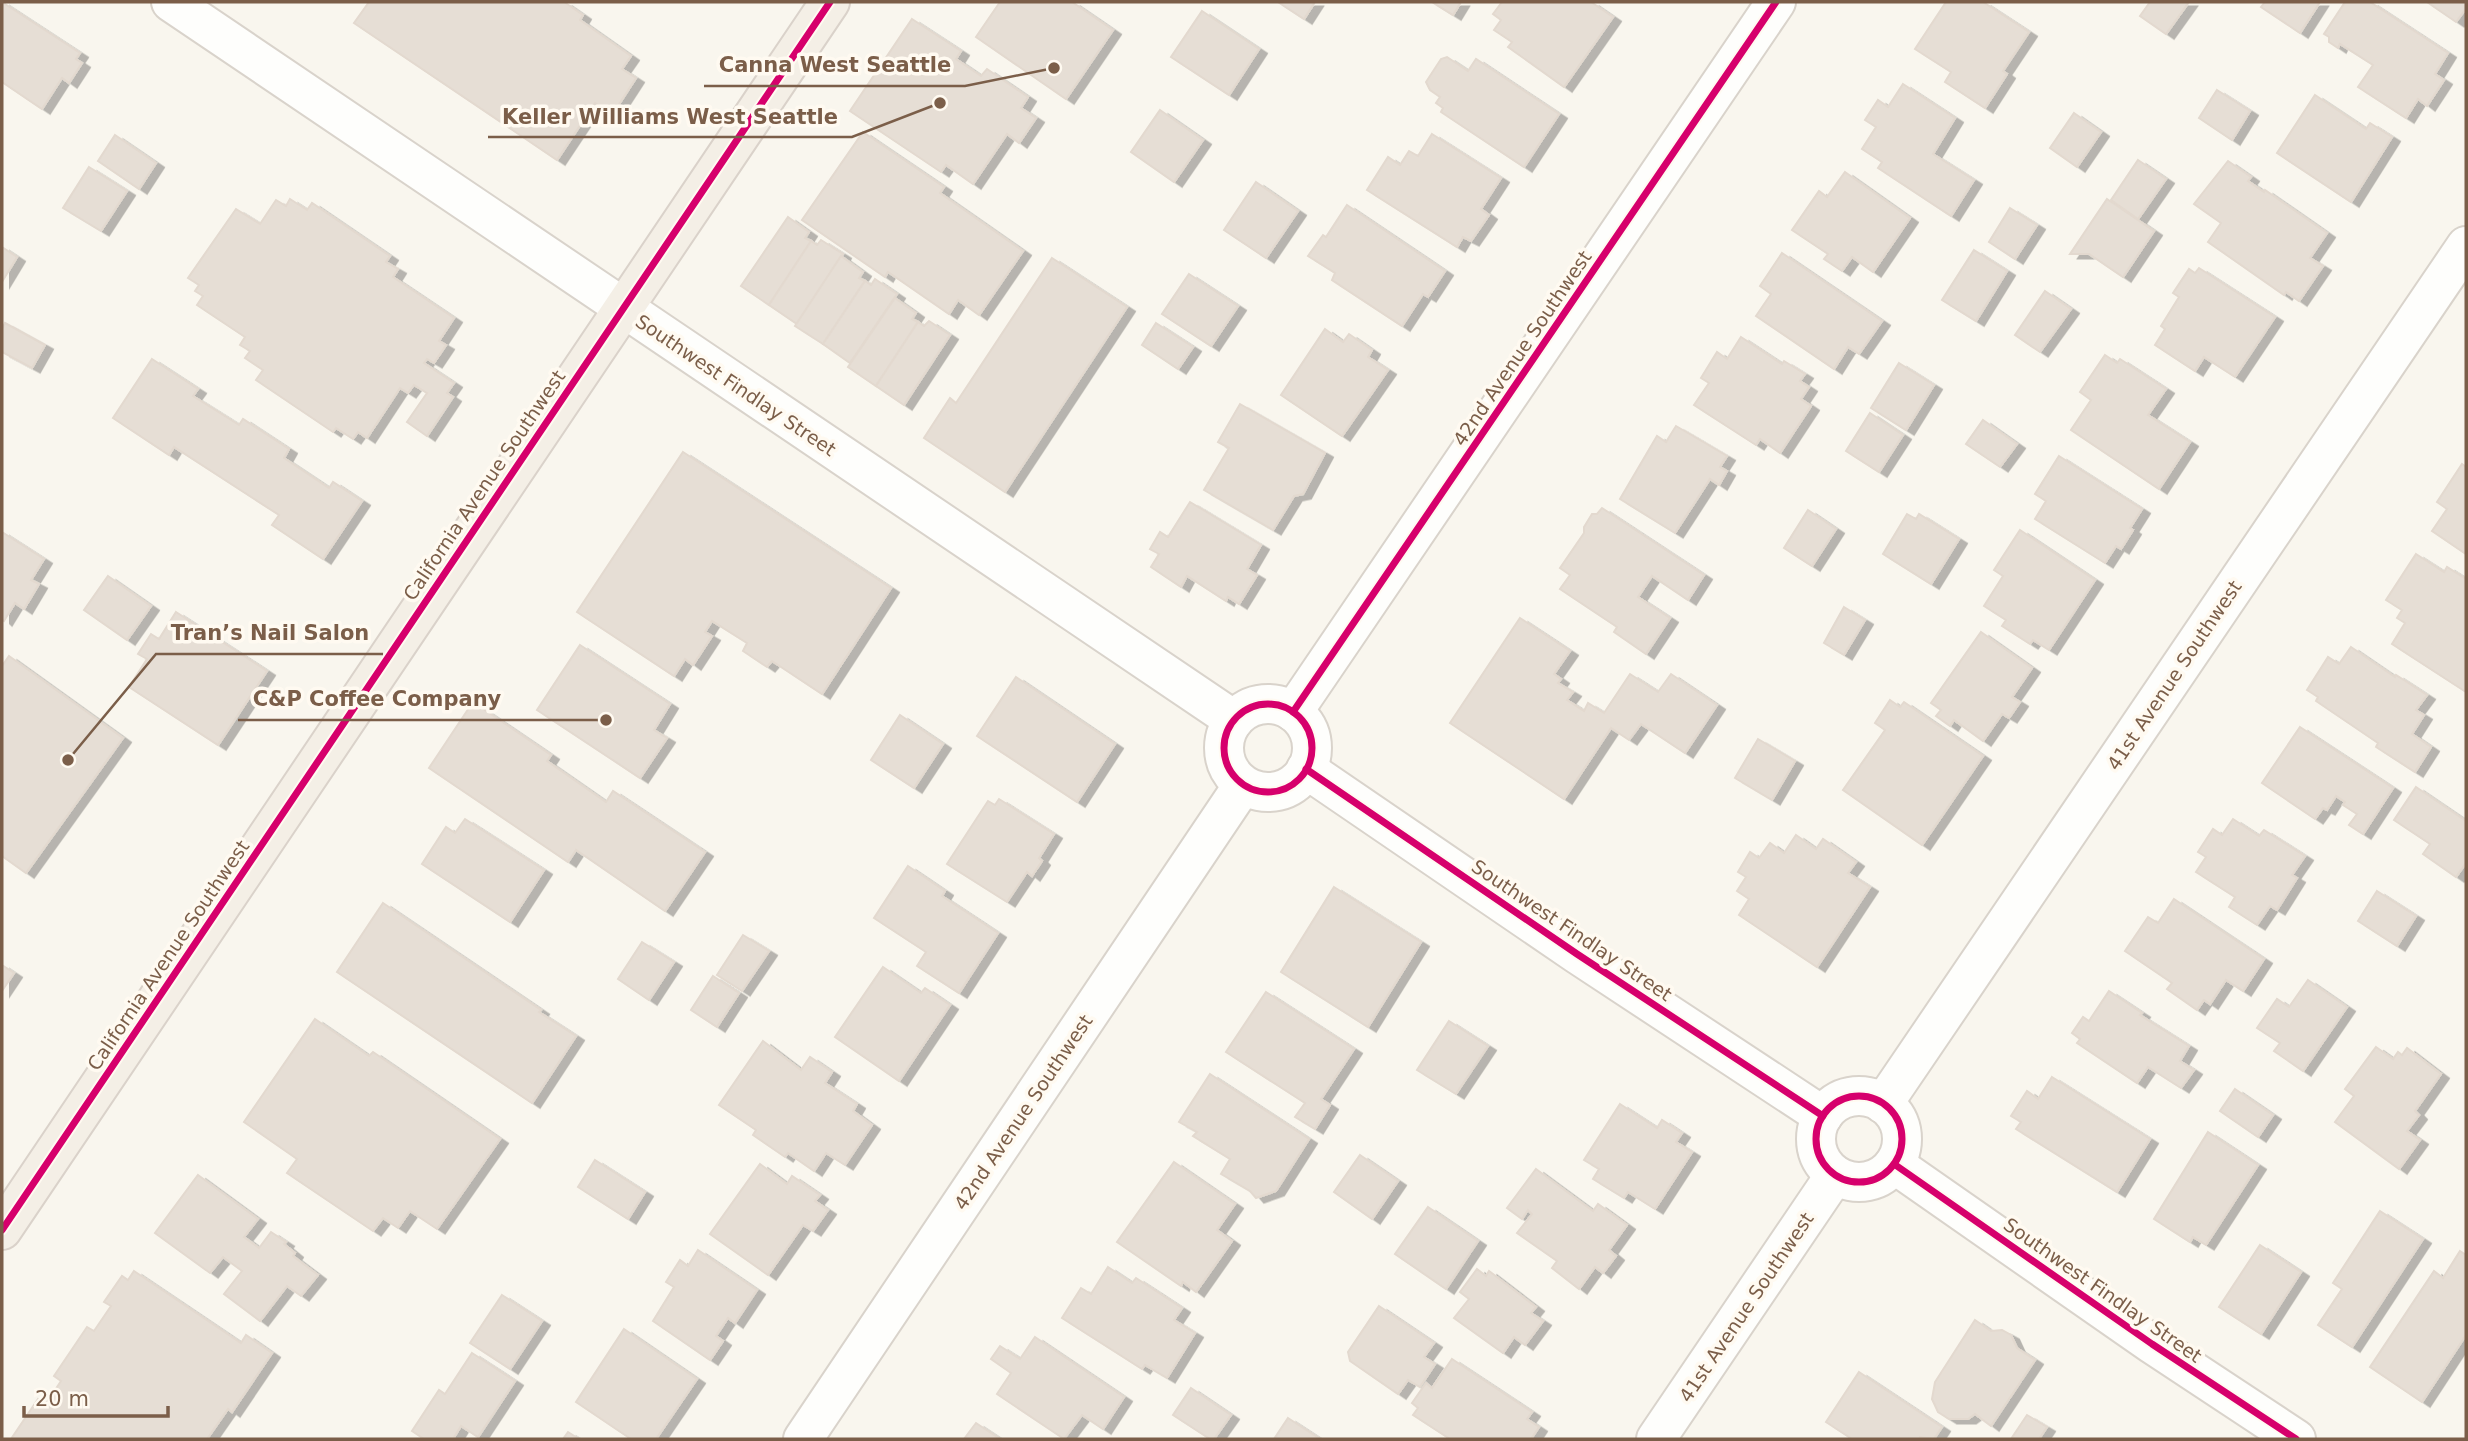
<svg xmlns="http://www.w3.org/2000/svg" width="2468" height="1441" viewBox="0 0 2468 1441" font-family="'DejaVu Sans',sans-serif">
  <defs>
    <filter id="shadow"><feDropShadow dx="8" dy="4.5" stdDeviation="0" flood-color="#0004"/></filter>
  </defs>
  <rect width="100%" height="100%" fill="#f9f6ee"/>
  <g fill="#e6ded5" stroke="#e3d9cf" stroke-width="2" filter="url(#shadow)">
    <path d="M2,2L80,53L76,59L82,63L69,83L62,78L42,109L2,82Z"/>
    <path d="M369,2H564L583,15L580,20L631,56L622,69L636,78L612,115L595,103L557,160L354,23Z"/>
    <path d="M1000,2H1072L1113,30L1066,99L976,37Z"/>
    <path d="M1278,2H1315L1304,19Z"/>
    <path d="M1432,2H1461L1453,15Z"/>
    <path d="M1502,2H1591L1613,17L1564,87L1508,47L1512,42L1494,30L1501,20L1493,14Z"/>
    <path d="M1946,2H1983L2029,32L2003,71L2007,74L1985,108L1945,82L1951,72L1915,49Z"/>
    <path d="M2150,2H2189L2166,34L2140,16Z"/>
    <path d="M2265,2H2320L2300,33L2261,7Z"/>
    <path d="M2345,2H2370L2448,53L2435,74L2444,80L2427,106L2418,99L2406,118L2358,87L2373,65L2340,44L2338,48L2329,42V37L2324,34Z"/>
    <path d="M2427,2H2466V11L2465,10L2456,22Z"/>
    <path d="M1202,11L1259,49L1229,95L1171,57Z"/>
    <path d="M912,19L961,51L956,59L981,76L987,69L1028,97L1021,108L1036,118L1019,143L1007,134L973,184L946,165L941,172L850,111Z"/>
    <path d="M1447,57L1468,71L1476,59L1559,114L1524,167L1441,112L1443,108L1436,103L1440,97L1430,90L1426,82L1441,59Z"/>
    <path d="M1903,84L1955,118L1933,154L1974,180L1951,216L1878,168L1882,162L1862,149L1876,127L1865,120L1878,100L1888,107Z"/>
    <path d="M2217,90L2250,111L2232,140L2199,118Z"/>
    <path d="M2315,95L2366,129L2370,123L2392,137L2351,202L2277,153Z"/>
    <path d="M1160,110L1203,140L1174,182L1131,152Z"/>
    <path d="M2074,113L2101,132L2077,167L2050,148Z"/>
    <path d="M863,132L944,187L940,193L1023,251L979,315L958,300L949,314L888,272L885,277L802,220Z"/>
    <path d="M1432,134L1501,178L1481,209L1489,215L1471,241L1463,237L1457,247L1367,190L1388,157L1400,165L1409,151L1418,156Z"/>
    <path d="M115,135L156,163L139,189L98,161Z"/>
    <path d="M2138,160L2166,179L2138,219L2111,200Z"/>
    <path d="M2228,161L2251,177L2248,181L2264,192L2265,190L2327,233L2310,258L2323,266L2299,301L2286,292L2284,295L2208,242L2221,223L2194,204Z"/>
    <path d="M89,167L127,191L101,231L63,208Z"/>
    <path d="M1845,172L1910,218L1873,272L1852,257L1842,271L1824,259L1828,254L1792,230L1819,191L1827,197Z"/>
    <path d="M1256,182L1298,211L1266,258L1224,230Z"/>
    <path d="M290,199L307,210L312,203L390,256L386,262L398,269L393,277L454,318L439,341L446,345L434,363L427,359L424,363L454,383L447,393L453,397L427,436L407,422L427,393L414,385L408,393L400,388L367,438L358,432L353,439L336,428L333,432L256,380L263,370L245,358L250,351L240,345L245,337L197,305L203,296L195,291L199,285L188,278L236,209L260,224L276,200L286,206Z"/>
    <path d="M2107,199L2154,231L2123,277L2089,254H2070Z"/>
    <path d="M1347,205L1445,271L1428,297L1423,294L1402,326L1332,280L1335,273L1308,256L1323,235L1326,237Z"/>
    <path d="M2010,208L2037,225L2015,259L1989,242Z"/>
    <path d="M788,217L809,232L805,238L811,241L769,305L741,286Z"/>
    <path d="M821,240L843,254L797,324L769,305L811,241L817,245Z"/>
    <path d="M2,247L17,257L2,282Z"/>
    <path d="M1974,250L2007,271L1976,321L1942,300Z"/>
    <path d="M1782,253L1882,321L1859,354L1848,347L1834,369L1756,316L1771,294L1760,286Z"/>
    <path d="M841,256L863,272L859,278L865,281L823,344L795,326Z"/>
    <path d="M1052,258L1127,307L1005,492L924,438L950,398L956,403Z"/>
    <path d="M2199,268L2275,317L2235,377L2204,357L2195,371L2155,345L2165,329L2161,326L2179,297L2173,293L2189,269L2195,273Z"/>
    <path d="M1189,274L1238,306L1211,346L1162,314Z"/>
    <path d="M875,279L897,294L850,363L823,344L865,281L871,285Z"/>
    <path d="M2045,291L2071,309L2040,352L2015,335Z"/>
    <path d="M895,298L916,313L912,319L918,322L876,386L848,367Z"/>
    <path d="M929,321L950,335L904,405L876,386L918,322L924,326Z"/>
    <path d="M5,323L45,345L32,368L2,352V329Z"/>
    <path d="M1156,323L1193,347L1178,369L1142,345Z"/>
    <path d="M1325,329L1343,342L1349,334L1372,350L1368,357L1388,370L1342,436L1281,395Z"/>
    <path d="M1741,337L1782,364L1784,361L1805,374L1800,381L1809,387L1801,399L1811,406L1780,453L1760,439L1756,445L1694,405L1709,383L1701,378L1717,352L1727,359Z"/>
    <path d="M2105,355L2117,363L2120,359L2166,389L2148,415L2190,442L2159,489L2071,430L2091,400L2080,392Z"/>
    <path d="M152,359L198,389L193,396L239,425L243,419L289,449L284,458L329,488L333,482L362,501L323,559L272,525L279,515L174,447L169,455L113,418Z"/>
    <path d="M1899,363L1934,385L1906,430L1871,408Z"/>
    <path d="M1240,404L1325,453L1303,494L1294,496L1273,530L1204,490L1229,448L1218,442Z"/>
    <path d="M1870,413L1903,435L1879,472L1846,451Z"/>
    <path d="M1983,420L2017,444L2000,467L1966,444Z"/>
    <path d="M1676,426L1727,456L1720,467L1727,471L1719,485L1710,479L1675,533L1620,499L1657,436L1666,442Z"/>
    <path d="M683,452L891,588L822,694L772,661L767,667L743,651L747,643L712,621L705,632L712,636L693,665L685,659L674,676L577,612Z"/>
    <path d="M2059,456L2142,509L2130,528L2133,530L2121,549L2116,546L2105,563L2035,519L2046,501L2035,494Z"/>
    <path d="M2462,464L2466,467V554L2432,531L2447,509L2437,502Z"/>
    <path d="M1190,502L1261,545L1247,569L1257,575L1239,604L1228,597L1226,601L1187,576L1181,587L1151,567L1159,554L1150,549L1160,532L1168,537Z"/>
    <path d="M1602,508L1704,575L1688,600L1652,576L1638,597L1670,618L1646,654L1614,632L1617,627L1560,589L1570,575L1560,568L1584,533V527L1592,514H1597Z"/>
    <path d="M1808,510L1836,529L1812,566L1784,548Z"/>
    <path d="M1907,514L1916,519L1919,514L1959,539L1931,584L1883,554Z"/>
    <path d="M2020,530L2095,580L2049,650L2033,640L2030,644L2002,626L2006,620L1984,606L2003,576L1994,570Z"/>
    <path d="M2,532L44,559L31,580L39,584L24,609L15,603L4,621L2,619Z"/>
    <path d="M2416,554L2444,572L2447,567L2466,579V692L2392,644L2405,623L2397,618L2402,610L2386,600Z"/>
    <path d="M108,576L151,606L127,640L84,610Z"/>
    <path d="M1844,607L1865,620L1844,655L1824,643Z"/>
    <path d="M176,612L267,671L218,745L129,687L147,659L138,654L151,634L159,639Z"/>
    <path d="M1520,618L1570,651L1554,674L1561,679L1558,683L1573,692L1567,700L1584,711L1588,703L1604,713L1630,674L1658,692L1671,674L1717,705L1685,753L1641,724L1629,740L1611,728L1564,799L1450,723Z"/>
    <path d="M1981,632L2032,668L2012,697L2020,702L2009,718L2002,714L1983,741L1954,720L1950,726L1936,716L1941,710L1931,703Z"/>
    <path d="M580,645L670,704L654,730L667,738L640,778L537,710Z"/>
    <path d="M2351,647L2395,677L2396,675L2427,695L2416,710L2424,715L2412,734L2431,747L2415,772L2376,747L2378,743L2316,701L2318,697L2307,690L2328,657L2339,664Z"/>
    <path d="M9,656L123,738L26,873L2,856V666Z"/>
    <path d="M1016,677L1115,744L1077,802L977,736Z"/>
    <path d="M1890,700L1900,707L1904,702L1983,756L1922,845L1843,790L1885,730L1875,723Z"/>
    <path d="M473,702L551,755L547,761L606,802L613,791L705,852L665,911L576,850L568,862L429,768Z"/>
    <path d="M900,715L943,744L914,788L871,760Z"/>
    <path d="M2300,727L2393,788L2363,834L2349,825L2357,814L2343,805L2345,802L2336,796L2327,810L2323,808L2315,819L2262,783Z"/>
    <path d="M1758,739L1795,761L1772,800L1735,778Z"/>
    <path d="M2416,787L2466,821V863L2456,877L2423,854L2430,844L2394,820Z"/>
    <path d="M999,799L1054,834L1039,858L1042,861L1032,876L1027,872L1007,902L947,864L988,801L995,805Z"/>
    <path d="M465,819L544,870L510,922L422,864L446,827L455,833Z"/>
    <path d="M2233,819L2259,836L2264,830L2305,856L2292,875L2297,878L2277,910L2270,906L2257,925L2229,907L2235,897L2196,872L2206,857L2198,852L2213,829L2222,835Z"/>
    <path d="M1796,835L1816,849L1823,839L1856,862L1848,873L1870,887L1817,967L1739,915L1749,899L1737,891L1746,877L1738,872L1750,852L1759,858L1770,843L1784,853Z"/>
    <path d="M908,866L945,891L942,896L998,933L959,993L917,966L926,952L874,918Z"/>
    <path d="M1334,887L1421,942L1368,1027L1281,972Z"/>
    <path d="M2377,891L2416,916L2397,946L2358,921Z"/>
    <path d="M2174,899L2264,959L2243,991L2226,980L2210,1004L2204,1000L2197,1010L2167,989L2172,983L2125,951L2148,917L2158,923Z"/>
    <path d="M383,903L541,1010L539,1012L576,1036L532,1103L337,972Z"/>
    <path d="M743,935L769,951L742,991L717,975Z"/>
    <path d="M642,942L674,962L649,1000L618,979Z"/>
    <path d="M2,965L14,973L2,991Z"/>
    <path d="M883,967L921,993L925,988L950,1005L899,1081L835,1037Z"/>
    <path d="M713,976L739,993L717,1027L691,1010Z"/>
    <path d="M2308,980L2347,1007L2303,1071L2274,1051L2280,1043L2257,1028L2277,999L2289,1007Z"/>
    <path d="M2109,991L2142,1013L2140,1015L2189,1046L2180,1061L2194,1070L2181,1088L2148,1067L2137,1083L2077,1043L2080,1039L2072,1033L2083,1017L2089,1021Z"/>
    <path d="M1266,992L1354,1049L1321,1099L1330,1105L1315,1129L1295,1117L1305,1103L1226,1052Z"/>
    <path d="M315,1019L369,1056L373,1052L500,1139L437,1229L410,1211L398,1228L383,1218L373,1231L287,1173L297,1159L244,1122Z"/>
    <path d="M1449,1021L1488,1046L1456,1094L1417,1070Z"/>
    <path d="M763,1041L801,1070L810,1057L832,1072L825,1083L857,1104L853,1111L872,1125L845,1165L826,1153L814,1171L788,1153L785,1157L753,1135L756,1130L719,1105Z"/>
    <path d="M2376,1047L2393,1059L2398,1052L2402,1055L2407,1048L2441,1074L2415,1111L2419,1115L2407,1131L2420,1140L2399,1169L2335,1122L2354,1096L2345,1089Z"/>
    <path d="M1210,1074L1309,1139L1276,1191L1256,1198L1250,1191L1221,1174L1230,1159L1193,1136L1197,1132L1179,1122Z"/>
    <path d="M2052,1077L2150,1139L2117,1192L2016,1129L2021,1122L2011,1116L2027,1091L2038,1099Z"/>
    <path d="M2235,1089L2273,1115L2258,1137L2220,1111Z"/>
    <path d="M1620,1104L1657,1128L1662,1120L1682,1133L1676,1142L1692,1152L1655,1209L1628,1192L1624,1198L1593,1179L1599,1169L1584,1160Z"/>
    <path d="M2208,1132L2258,1165L2206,1245L2193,1237L2190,1242L2154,1219Z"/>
    <path d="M1360,1155L1398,1181L1372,1219L1334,1192Z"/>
    <path d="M595,1160L645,1192L628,1219L578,1187Z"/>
    <path d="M1174,1162L1235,1204L1217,1230L1232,1241L1196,1292L1183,1282L1181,1286L1117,1242Z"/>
    <path d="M760,1164L787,1184L792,1176L820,1195L815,1201L828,1210L813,1231L803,1225L768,1275L710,1234Z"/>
    <path d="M1536,1169L1593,1211L1598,1204L1627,1225L1609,1250L1616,1256L1603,1273L1595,1267L1579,1289L1552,1268L1557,1261L1517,1233L1532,1214L1528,1210L1522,1219L1507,1208Z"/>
    <path d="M198,1175L258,1219L244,1237L259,1248L271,1232L286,1242L284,1244L295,1253L293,1256L318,1275L301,1296L287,1286L260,1321L224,1294L242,1271L223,1257L210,1273L155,1233Z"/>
    <path d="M1428,1207L1478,1241L1446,1289L1395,1254Z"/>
    <path d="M2380,1211L2423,1239L2352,1347L2318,1325L2342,1289L2333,1283Z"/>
    <path d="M2260,1245L2301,1272L2261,1334L2219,1307Z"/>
    <path d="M698,1250L757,1290L735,1323L728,1318L716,1336L723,1341L710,1360L653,1321L674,1287L666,1282L680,1260L688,1266Z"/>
    <path d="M2460,1251L2466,1255V1335L2422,1402L2370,1367L2434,1271L2443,1278Z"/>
    <path d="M1108,1267L1132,1283L1136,1278L1182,1308L1174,1320L1195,1333L1167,1378L1145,1365L1142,1369L1062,1318L1081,1288L1091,1294Z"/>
    <path d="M1477,1269L1486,1276L1489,1271L1536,1307L1531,1313L1543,1321L1525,1345L1514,1337L1503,1353L1454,1318L1469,1299L1460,1292Z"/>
    <path d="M134,1271L241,1343L246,1335L272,1353L232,1412L228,1409L207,1439H11L38,1399L45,1405L61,1381L54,1376L87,1327L94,1331L111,1306L104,1302L122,1276L128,1280Z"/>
    <path d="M502,1295L542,1321L510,1369L470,1343Z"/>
    <path d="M1379,1306L1434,1343L1424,1357L1435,1364L1420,1387L1408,1380L1398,1394L1350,1361L1348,1352Z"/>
    <path d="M1975,1320L1991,1331L2002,1330L2011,1335L2017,1348L2035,1360L1991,1426L1975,1414L1968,1419H1949L1938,1412L1932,1399L1935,1382Z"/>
    <path d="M624,1329L697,1379L656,1439H631L576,1402Z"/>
    <path d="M1035,1337L1124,1397L1103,1429L1082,1415L1064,1439L997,1394L1011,1373L991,1359L1000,1346L1020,1359Z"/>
    <path d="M472,1353L515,1381L478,1437L461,1426L453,1439H424L412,1431L439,1390L445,1394Z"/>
    <path d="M1452,1359L1532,1412L1527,1419L1539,1427L1531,1439H1450L1413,1415L1418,1408L1412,1403L1426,1383L1432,1388Z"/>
    <path d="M1859,1372L1942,1427L1934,1439L1920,1437L1919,1439H1852L1826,1422Z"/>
    <path d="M1191,1388L1231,1415L1214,1439H1210L1173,1415Z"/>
    <path d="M2027,1415L2047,1427L2039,1439H2011Z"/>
    <path d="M1288,1418L1320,1439H1274Z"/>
    <path d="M976,1423L1000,1439H964Z"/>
    <path d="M568,1432L579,1439H563Z"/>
  </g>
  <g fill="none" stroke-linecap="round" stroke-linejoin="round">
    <defs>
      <g id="minor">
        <path d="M171,2L1234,720"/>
        <circle cx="1268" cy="748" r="44"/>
        <path d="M1293,712L1776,2"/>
        <path d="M1306,769L1577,954L1823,1116"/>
        <circle cx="1859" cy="1139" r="43"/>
        <path d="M1883,1104L2466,246"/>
        <path d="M1894,1164L2152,1344L2296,1439"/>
        <path d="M803,1439L1243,785"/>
        <path d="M1656,1439L1835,1175"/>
      </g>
      <path id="major" d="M2,1230L830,2"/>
    </defs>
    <use href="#minor" stroke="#d9d3cb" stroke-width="42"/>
    <use href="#major" stroke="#dad2ca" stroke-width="42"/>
    <use href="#minor" stroke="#fefefc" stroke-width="38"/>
    <use href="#major" stroke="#f4efe6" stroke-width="38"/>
    <defs>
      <g id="cycleway">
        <circle cx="1268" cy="748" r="44"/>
        <path d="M1293,712L1776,2"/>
        <path d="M1306,769L1577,954L1823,1116"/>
        <circle cx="1859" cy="1139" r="43"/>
        <path d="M1894,1164L2152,1344L2296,1439"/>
        <path d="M2,1230L830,2"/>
      </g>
    </defs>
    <use href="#cycleway" stroke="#fffaf1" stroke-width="11"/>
    <use href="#cycleway" stroke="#d6006c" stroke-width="7"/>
  </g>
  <g text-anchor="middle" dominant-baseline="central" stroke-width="7" stroke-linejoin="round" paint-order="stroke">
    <g font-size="19" fill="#7b5e49" stroke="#fffaf1">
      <text transform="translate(1522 348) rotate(-56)">42nd Avenue Southwest</text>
      <text transform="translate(736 385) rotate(34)">Southwest Findlay Street</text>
      <text transform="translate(484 485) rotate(-56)">California Avenue Southwest</text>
      <text transform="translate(2174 675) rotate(-56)">41st Avenue Southwest</text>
      <text transform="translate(1572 930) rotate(34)">Southwest Findlay Street</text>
      <text transform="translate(168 955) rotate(-56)">California Avenue Southwest</text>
      <text transform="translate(1023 1112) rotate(-56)">42nd Avenue Southwest</text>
      <text transform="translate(2103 1290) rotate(35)">Southwest Findlay Street</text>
      <text transform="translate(1746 1307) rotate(-56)">41st Avenue Southwest</text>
    </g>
  </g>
  <path fill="none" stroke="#7b5e49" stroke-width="2.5" d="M1054 68L965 86H704M940 103L852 137H488M68 760L156 654H383M606 720L515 720H238"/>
  <g fill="#7b5e49" stroke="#fffaf1" stroke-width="2.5">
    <circle cx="1054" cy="68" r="7"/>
    <circle cx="940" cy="103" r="7"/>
    <circle cx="68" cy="760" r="7"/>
    <circle cx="606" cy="720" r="7"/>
  </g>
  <g font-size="21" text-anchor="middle" font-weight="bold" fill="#7b5e49" stroke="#fffaf1" stroke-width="7" stroke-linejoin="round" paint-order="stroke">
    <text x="835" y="72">Canna West Seattle</text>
    <text x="670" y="124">Keller Williams West Seattle</text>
    <text x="270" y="640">Tran’s Nail Salon</text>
    <text x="377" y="706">C&amp;P Coffee Company</text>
  </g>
  <rect width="2468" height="1441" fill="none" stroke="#7b5e49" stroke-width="7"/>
  <path d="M24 1406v10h144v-10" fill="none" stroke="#7b5e49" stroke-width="3.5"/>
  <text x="35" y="1406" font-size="21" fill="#7b5e49" stroke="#fffaf1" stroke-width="5" paint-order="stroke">20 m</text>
</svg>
